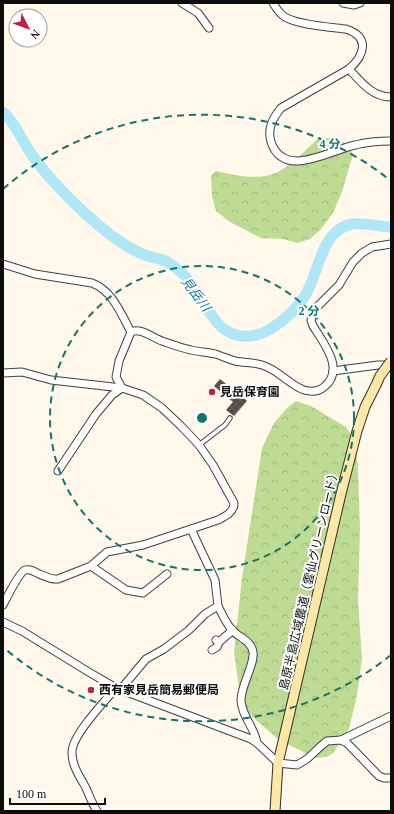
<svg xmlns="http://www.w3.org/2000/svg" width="394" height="814" viewBox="0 0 394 814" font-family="'Times New Roman','Noto Sans JP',serif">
  <defs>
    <pattern id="forest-crowns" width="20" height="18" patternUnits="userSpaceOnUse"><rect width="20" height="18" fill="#bedb94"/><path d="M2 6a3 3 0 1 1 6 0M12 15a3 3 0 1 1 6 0" fill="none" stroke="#a2bb7e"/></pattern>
    <pattern id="building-cross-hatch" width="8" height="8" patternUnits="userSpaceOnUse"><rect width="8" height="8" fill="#554b48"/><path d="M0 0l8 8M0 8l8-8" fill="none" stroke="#68605e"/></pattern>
  </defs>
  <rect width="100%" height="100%" fill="#fff8eb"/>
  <g fill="url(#forest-crowns)">
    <path d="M319,138H339L348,147L353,154L342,192L333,213L320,230L310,239L297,243L283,239L261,238L230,222L216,211L212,196L211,176L216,171C237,176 264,182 283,169C296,161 308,147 319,138Z"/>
    <path d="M296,401L311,406L346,427L355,442L358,469L360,529L358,600L362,659L357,695L349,729L333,753L327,757L316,758L279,740L256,720L246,710L240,694L234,652L242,578L262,448L274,423L287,408Z"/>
  </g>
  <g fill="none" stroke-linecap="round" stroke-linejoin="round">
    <path stroke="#afe7f7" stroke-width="11" d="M3,112C15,122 21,139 30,152C41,168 55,184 69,198C89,218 114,241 140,253C148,257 156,258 163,260C171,263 177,269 183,274C205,294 212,340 250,336C259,335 265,333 272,328C285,320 298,307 306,294C319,272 321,230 352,224C361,222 381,227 391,227"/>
  </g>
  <path fill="url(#building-cross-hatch)" d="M220,379L247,401L234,416L226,410L233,402L214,386Z"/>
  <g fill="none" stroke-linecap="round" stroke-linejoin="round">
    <defs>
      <path id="lane" d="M199,445L225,425L230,418"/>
      <g id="street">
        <path d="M182,3L198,13L209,28"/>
        <path d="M273,3C276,8 280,14 285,17C298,25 330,27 346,29C370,37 365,55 349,69L281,108C273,118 267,128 271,142C284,180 330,150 355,145C367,142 379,141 391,141"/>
        <path d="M343,3L354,5L360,3"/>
        <path d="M349,69C361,82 372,97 391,97"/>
        <path d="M3,264L35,274L92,283C113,291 121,314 131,332"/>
        <path d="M131,332C140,327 153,338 162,341C171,344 181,348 191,350C199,352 207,352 215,354C222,356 228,359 235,361C244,363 254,362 262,365C279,370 289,385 304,390C311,392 318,392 324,387C346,370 323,342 313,326L311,320L315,309L339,285L353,262L362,253L372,247L391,244"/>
        <path d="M333,371L378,365H391"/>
        <path d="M3,373L22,372L51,380L122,388L143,395L162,408L181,426L199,445L213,465L234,503C234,512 226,516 218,520L143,545L107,552L91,566L58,579C51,580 44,576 37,573C34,571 29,569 25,570C19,573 6,599 3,605"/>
        <path d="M122,388L116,377L119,361L131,332"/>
        <path d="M58,471L96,414L112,395L122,388"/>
        <path d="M91,566L126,590L143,593L167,574"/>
        <path d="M218,606C222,614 226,623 232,630C239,638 251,640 253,652C255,664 241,685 241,700C241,715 255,728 257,743"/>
        <path d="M3,622L22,631L87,671L116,688L251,739L257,743L278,763L297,765L307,759L321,746L327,741L341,740L391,716"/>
        <path d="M216,640L219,642L233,630"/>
        <path d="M212,650L217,647L219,642"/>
        <path d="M121,689L146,659L164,649L189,630L205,614L218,606L215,580L191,529"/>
        <path d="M341,740L347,743L379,776L384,778H391"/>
        <path d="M97,811C92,804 89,794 85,786C79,776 72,765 72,753C71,736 105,701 116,688"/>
      </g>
      <path id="secondary" d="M275,811L278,763L341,494L357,431L365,407L376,385"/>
    </defs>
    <use href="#lane" stroke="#3f3f3f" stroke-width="5.5"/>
    <use href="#street" stroke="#3f3f3f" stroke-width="9"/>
    <use href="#secondary" stroke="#2e2e2e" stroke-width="11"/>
    <use href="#lane" stroke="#fff" stroke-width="3.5"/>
    <use href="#street" stroke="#fff" stroke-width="7"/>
    <use href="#secondary" stroke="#ffe8a6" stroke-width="9"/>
    <defs>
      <path id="secondary-bridge" d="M376,385L380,376L391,361"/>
    </defs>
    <use href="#secondary-bridge" stroke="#2e2e2e" stroke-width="11" stroke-linecap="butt"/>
    <use href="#secondary-bridge" stroke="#ffe8a6" stroke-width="9"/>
  </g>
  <g fill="none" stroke="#0f766e" stroke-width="2" stroke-dasharray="7 5">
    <circle cx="202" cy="418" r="152"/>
    <path d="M391 655A303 303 0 0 1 3 647M3 189A303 303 0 0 1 391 181"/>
  </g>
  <g fill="#be2241" stroke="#fff" stroke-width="1.5">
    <circle cx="212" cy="392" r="4"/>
    <circle cx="91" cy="690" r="4"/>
  </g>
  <g text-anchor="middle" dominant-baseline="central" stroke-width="4" stroke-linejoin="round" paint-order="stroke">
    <g font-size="12" font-weight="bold" fill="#0c0c0c" stroke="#fff" text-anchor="start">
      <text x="220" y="392">見岳保育園</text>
      <text x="99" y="690">西有家見岳簡易郵便局</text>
    </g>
    <g font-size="12" fill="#0c0c0c" stroke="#fff">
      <text transform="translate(309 579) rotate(-77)">島原半島広域農道（雲仙グリーンロード）</text>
    </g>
    <g font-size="13" font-style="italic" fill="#1378a0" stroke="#fff">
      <text transform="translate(196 294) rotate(53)">見岳川</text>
    </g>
  </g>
  <circle cx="202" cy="418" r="6" fill="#0f766e" stroke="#fff" stroke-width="2"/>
  <g font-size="12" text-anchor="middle" font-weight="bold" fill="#0f766e" stroke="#fff" stroke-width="4" stroke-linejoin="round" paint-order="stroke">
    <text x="330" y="148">4 分</text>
    <text x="309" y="315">2 分</text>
  </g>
  <rect width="394" height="814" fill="none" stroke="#0c0c0c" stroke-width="8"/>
  <g transform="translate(28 28) rotate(132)"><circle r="19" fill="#ffffff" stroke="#9e9e9e"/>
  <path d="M0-3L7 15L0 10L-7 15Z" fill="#be2241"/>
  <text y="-6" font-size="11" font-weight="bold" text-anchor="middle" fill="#0c0c0c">N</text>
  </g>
  <path d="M10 798v6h95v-6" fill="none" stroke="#0c0c0c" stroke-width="2"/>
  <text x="16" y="798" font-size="12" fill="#0c0c0c" stroke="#ffffff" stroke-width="3" paint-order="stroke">100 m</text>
</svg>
